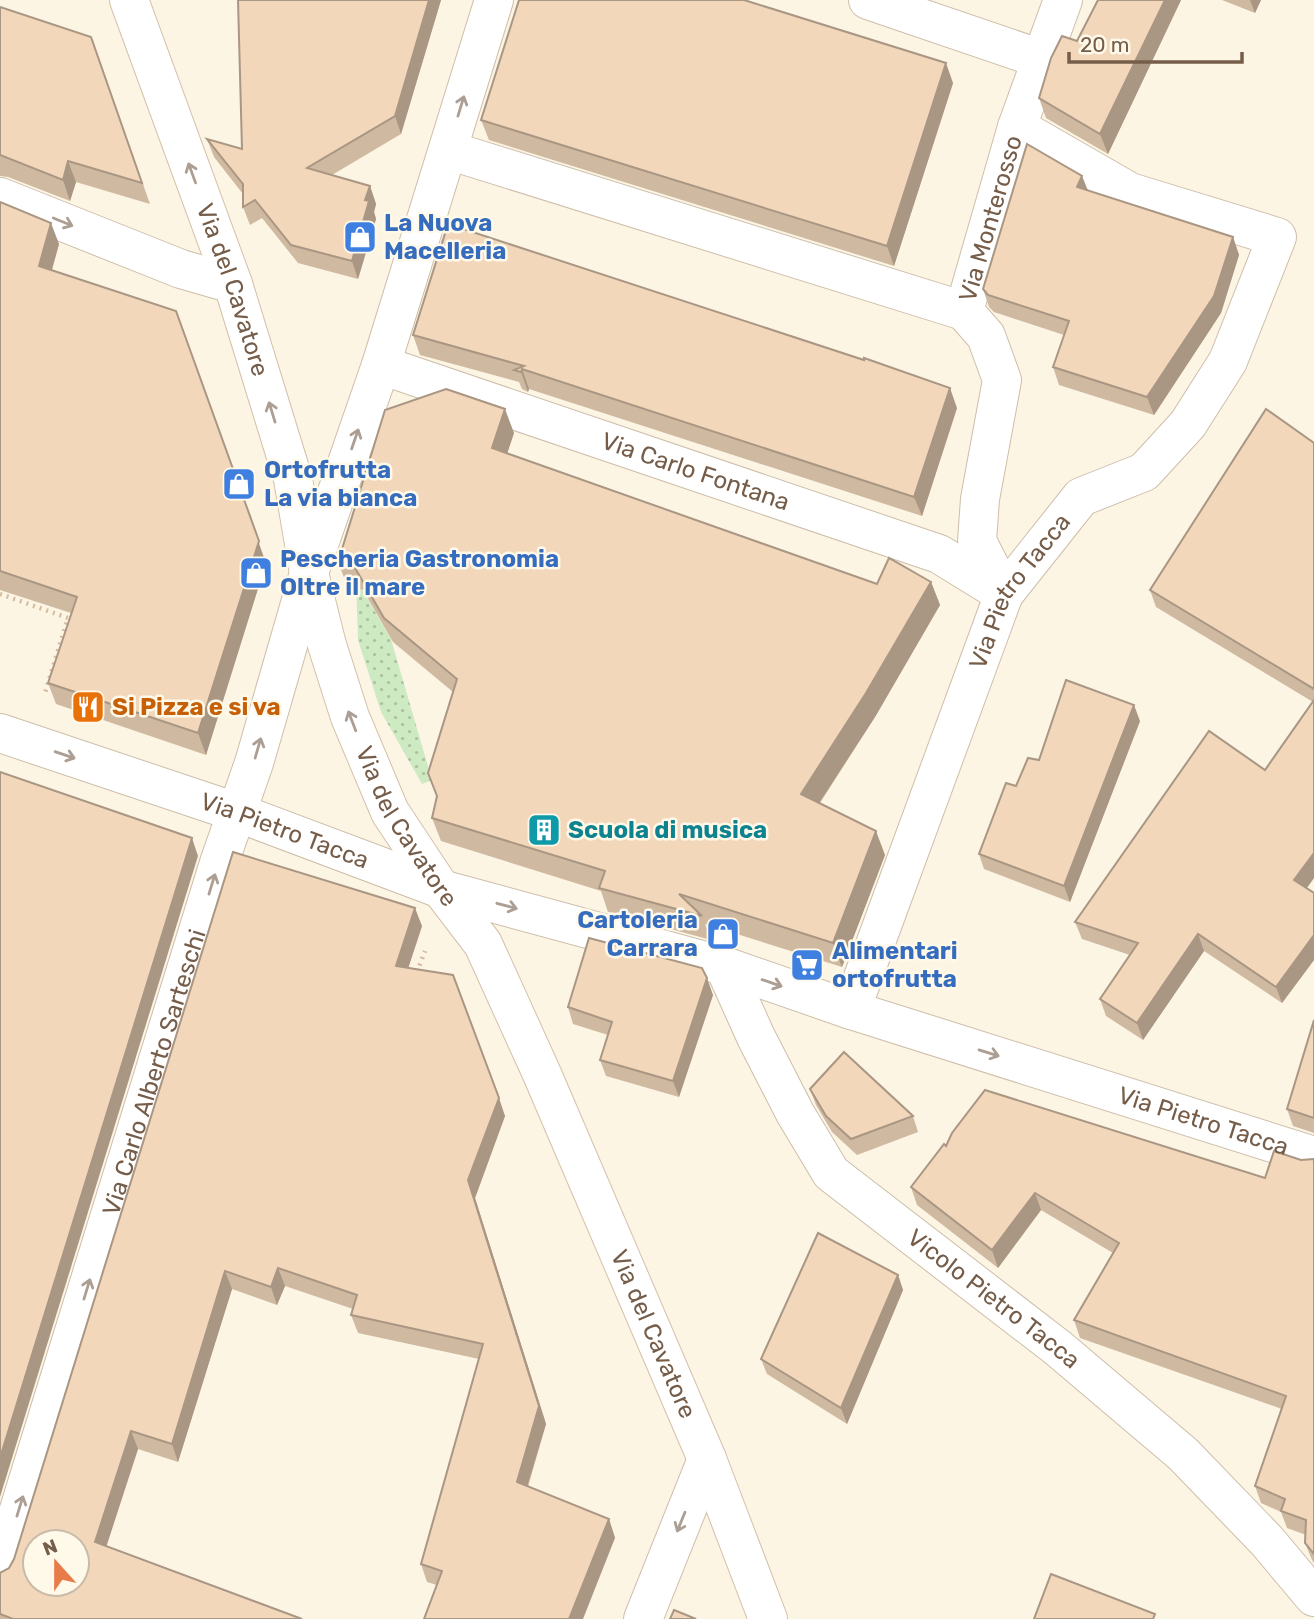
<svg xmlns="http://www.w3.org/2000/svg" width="1314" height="1619" viewBox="0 0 1314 1619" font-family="Rubik,sans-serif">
  <defs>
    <pattern id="grass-dots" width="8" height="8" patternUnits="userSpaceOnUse" patternTransform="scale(1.75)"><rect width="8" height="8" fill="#ceeac2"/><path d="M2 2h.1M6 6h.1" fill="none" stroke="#acc1a0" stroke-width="1.8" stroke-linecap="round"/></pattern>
  </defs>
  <rect width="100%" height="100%" fill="#fcf5e4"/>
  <path fill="url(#grass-dots)" d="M356,579L391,639L432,780L422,784L381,712L358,640Z"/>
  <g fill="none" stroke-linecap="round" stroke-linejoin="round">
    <defs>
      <g id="street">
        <path d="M868,0L1041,59"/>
        <path d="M448,150L964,311"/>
        <path d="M0,197L181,269L233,284"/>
        <path id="s1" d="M381,365L939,554L1004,594"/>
        <path id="s2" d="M1004,594L977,541L980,499L1002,380L986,336L964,311L1017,127L1063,0"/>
        <path id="s3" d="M0,733L236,812L441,889L724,966L851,1010L1314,1156"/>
        <path id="s4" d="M724,966L756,1037L795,1113L831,1173L1058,1348L1183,1454L1267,1541L1314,1597"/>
        <path id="s5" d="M851,1010L1004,594L1081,497L1144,472L1188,424L1228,361L1277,237L1130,192L1017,127"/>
        <path id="s6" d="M0,1571L219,863L254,763L309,573L381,365L494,0"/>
        <path d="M643,1619L707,1459"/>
      </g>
      <g id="secondary">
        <path id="s7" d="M129,0L233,284L293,479L309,573L327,645L350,717L390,812L441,889L483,944L542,1074L707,1459L768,1619"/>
      </g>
    </defs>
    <use href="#street" stroke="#cebeaa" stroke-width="40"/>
    <use href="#secondary" stroke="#d3c0aa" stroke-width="40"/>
    <g stroke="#d7ba9f" stroke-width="4.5" stroke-dasharray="2 5" stroke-linecap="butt">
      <path d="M0,594L68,618L44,696"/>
      <path d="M417,972L425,951"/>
    </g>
    <use href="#street" stroke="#fff" stroke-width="38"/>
    <use href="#secondary" stroke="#fff" stroke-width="38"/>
  </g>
  <g fill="#d0b9a1">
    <path d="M238,0H441L401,134L332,175L370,186L376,204L374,212L376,219L358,279L298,263L262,218L250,225L243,207V194L214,157L207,139L242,149Z"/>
    <path d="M1098,0H1181L1108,154L1046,118L1039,98L1077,41Z"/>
    <path d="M1222,0H1261L1255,13Z"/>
    <path d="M0,7L91,37L150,204L76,182L70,201L8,177L0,176Z"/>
    <path d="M953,83L894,266L489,140L481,120Z"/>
    <path d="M1088,191L1233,237L1239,255L1221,313L1154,415L1059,385L1053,367L1064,335L994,312L989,307L983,289Z"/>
    <path d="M0,202L59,244L52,270L266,563L206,755L56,704L48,683L71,613L0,590Z"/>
    <path d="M413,335L957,408L922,516L529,389L528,392L522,389L519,382L420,355Z"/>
    <path d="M514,433L507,453L877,584L931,582L940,605L875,717L820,803L885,855L842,967L705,924L711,940L608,912L601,891L441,841L432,818L437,797L453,692L393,642L363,590L347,585L338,562Z"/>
    <path d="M1314,443V878L1307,888L1314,893V960L1282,1003L1204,951L1143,1040L1106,1016L1100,999L1130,955L1082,939L1075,922L1265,770L1313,702L1156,607L1150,590Z"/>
    <path d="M1140,721L1070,902L984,869L979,854L1016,786L1039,760Z"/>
    <path d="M422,926L408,968L505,1116L475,1198L546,1424L528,1487L609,1519L615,1538L437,1585L427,1582L421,1564L479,1359L358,1333L351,1315L353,1309L285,1286L277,1305L232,1289L178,1462L138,1449L106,1546L302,1619H0V1573L9,1568Z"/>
    <path d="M713,995L679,1097L606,1076L600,1060L608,1035L573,1024L568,1007Z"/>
    <path d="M1314,1020V1133L1293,1126L1287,1109Z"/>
    <path d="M810,1089L913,1116L918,1132L857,1155L832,1132L816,1105Z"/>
    <path d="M946,1146L1265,1178L1301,1160L1314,1159V1563L1312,1560L1305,1543L1306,1535L1287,1528L1281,1512L1261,1503L1255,1486L1282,1409L1080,1338L1074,1320L1113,1253L1041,1210L998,1268L917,1205L911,1187Z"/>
    <path d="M898,1275L903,1290L847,1424L767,1374L761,1359Z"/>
  </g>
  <g fill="#a99683">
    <path d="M429,0H441L401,134L395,116Z"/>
    <path d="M1165,0H1181L1108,154L1100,134Z"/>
    <path d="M1250,0H1261L1255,13Z"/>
    <path d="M946,63L953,83L894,266L887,246Z"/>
    <path d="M68,161L76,182L70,201L63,180Z"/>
    <path d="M1082,176L1089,193L1077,187Z"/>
    <path d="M370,186L376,204L374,212L376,219L358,279L352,261L365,200Z"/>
    <path d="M51,223L59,244L47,287L39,266Z"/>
    <path d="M1233,237L1239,255L1221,313L1154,415L1147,397Z"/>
    <path d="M176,311L266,563L206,755L198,733Z"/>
    <path d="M522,369L529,389L528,392L521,372Z"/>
    <path d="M950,388L957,408L922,516L914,497Z"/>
    <path d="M505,409L514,433L501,472L492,448Z"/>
    <path d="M931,582L940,605L875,717L810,817L801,794Z"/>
    <path d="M1134,705L1140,721L1070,902L1064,886Z"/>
    <path d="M876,831L885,855L842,967L833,943Z"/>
    <path d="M192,838L198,856L0,1497V1458Z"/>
    <path d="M1314,853V878L1300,897L1294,880Z"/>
    <path d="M415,908L422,926L403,984L396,966Z"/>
    <path d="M1198,934L1204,951L1143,1040L1137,1023Z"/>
    <path d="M1314,935V960L1282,1003L1276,987Z"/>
    <path d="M707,978L713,995L679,1097L673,1081Z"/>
    <path d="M499,1098L505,1116L475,1198L546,1424L523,1500L517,1482L468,1180Z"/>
    <path d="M1035,1193L1041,1210L998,1268L992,1250Z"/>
    <path d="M278,1268L285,1286L277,1305L271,1287Z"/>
    <path d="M225,1271L232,1289L178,1462L172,1444Z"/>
    <path d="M898,1275L903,1290L847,1424L841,1408Z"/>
    <path d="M131,1431L138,1449L102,1560L95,1542Z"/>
    <path d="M609,1519L615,1538L583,1619H569Z"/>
  </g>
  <g fill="#f2d7bb" stroke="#a99683" stroke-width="2" fill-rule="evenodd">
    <path d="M238,0H429L395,116L307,168L370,186L365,200L369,201L352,261L291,245L255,200L243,207V184L207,139L242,149Z"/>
    <path d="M519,0H744L946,63L887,246L481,120Z"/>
    <path d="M1098,0H1165L1100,134L1039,98L1051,58L1062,36L1077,41Z"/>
    <path d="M0,7L91,37L142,183L68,161L63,180L0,155Z"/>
    <path d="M1027,144L1082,176L1077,187L1233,237L1214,296L1147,397L1053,367L1069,321L988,295L983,289Z"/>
    <path d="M0,202L51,223L39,266L176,311L259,541L198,733L48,683L77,597L0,571Z"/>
    <path d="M448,224L864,360V358L950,388L914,497L522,369L521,372L514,370L524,366L413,335Z"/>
    <path d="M446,389L505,409L492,448L877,584L889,558L931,582L866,693L801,794L876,831L833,943L679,894L702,916L599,888L605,871L432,818L437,796L428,773L457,679L384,618L354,566L338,562L385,410Z"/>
    <path d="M1266,409L1314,443V689L1150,590Z"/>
    <path d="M1066,680L1134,705L1064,886L979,854L1006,783L1016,786L1028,758L1039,760Z"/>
    <path d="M1314,700V853L1294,880L1314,893V935L1276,987L1198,934L1137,1023L1100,999L1138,943L1075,922L1209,731L1265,770Z"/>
    <path d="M0,772L192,838L0,1458Z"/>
    <path d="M233,852L415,908L396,966L453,975L499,1098L468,1180L539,1406L517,1482L609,1519L569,1619H424L442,1571L421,1564L483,1344L351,1315L357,1295L278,1268L271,1287L225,1271L172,1444L131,1431L95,1542L302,1619H13L0,1614V1573L9,1568L14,1559ZM35,1542H77V1584H35Z"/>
    <path d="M589,938L702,968L707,978L673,1081L600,1060L612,1022L568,1007Z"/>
    <path d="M1314,1020V1118L1287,1109Z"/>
    <path d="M844,1052L913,1116L851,1139L826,1116L810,1089Z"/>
    <path d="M985,1090L1265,1178L1274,1151L1301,1160L1314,1159V1554L1305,1543L1306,1520L1281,1511L1285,1499L1255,1486L1286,1396L1074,1320L1119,1243L1035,1193L992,1250L911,1187L944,1144L946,1146L952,1133Z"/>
    <path d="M818,1233L898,1275L841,1408L761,1359Z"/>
    <path d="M1051,1574L1155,1614L1153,1619H1034Z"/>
    <path d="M674,1610L696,1619H670Z"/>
  </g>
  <defs><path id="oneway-shaft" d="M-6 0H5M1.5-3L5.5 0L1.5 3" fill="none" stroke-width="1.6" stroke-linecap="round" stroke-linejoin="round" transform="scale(1.75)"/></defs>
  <g stroke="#ac9e92">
    <use href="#oneway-shaft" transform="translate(461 106) rotate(-73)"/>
    <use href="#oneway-shaft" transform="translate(192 173) rotate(-110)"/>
    <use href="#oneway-shaft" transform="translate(63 222) rotate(22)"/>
    <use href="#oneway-shaft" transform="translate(272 412) rotate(-107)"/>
    <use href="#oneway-shaft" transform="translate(355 439) rotate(-71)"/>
    <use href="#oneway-shaft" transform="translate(352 721) rotate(-111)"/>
    <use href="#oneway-shaft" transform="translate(258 748) rotate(-74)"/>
    <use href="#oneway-shaft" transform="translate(65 755) rotate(19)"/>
    <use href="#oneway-shaft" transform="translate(212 884) rotate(-73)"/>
    <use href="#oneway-shaft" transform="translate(507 906) rotate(15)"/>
    <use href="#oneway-shaft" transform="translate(772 983) rotate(19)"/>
    <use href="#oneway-shaft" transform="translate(989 1053) rotate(17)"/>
    <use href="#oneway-shaft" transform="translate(87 1289) rotate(-73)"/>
    <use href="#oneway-shaft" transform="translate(20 1506) rotate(-73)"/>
    <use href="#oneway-shaft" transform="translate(681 1522) rotate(112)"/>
  </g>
  <defs>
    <symbol id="shop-square" viewBox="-11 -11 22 22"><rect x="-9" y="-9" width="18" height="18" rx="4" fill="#3f7fe0" stroke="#fff9ea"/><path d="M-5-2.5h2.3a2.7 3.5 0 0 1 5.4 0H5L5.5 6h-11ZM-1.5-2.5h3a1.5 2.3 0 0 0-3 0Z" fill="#fff"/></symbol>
    <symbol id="restaurant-square" viewBox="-11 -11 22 22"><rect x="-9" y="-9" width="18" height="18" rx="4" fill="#e8710a" stroke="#fff9ea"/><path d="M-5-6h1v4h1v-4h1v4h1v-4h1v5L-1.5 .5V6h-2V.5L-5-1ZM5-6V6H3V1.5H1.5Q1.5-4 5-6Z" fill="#fff"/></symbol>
    <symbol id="building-square" viewBox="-11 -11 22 22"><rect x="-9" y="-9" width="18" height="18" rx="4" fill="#0f9aa8" stroke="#fff9ea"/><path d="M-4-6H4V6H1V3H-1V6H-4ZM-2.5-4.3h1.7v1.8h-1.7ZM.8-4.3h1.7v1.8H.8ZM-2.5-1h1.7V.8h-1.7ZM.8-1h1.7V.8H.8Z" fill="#fff"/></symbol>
    <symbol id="supermarket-square" viewBox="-11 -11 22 22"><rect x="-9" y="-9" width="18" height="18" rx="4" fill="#3f7fe0" stroke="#fff9ea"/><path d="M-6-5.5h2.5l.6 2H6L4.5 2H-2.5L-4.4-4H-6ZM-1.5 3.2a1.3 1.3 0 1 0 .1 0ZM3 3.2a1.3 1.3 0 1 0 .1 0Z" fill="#fff"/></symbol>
  </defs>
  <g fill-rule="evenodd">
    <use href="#shop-square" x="341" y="218" width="38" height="38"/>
    <use href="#shop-square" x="220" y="465" width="38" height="38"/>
    <use href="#shop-square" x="237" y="554" width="38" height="38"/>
    <use href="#restaurant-square" x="69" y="688" width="38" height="38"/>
    <use href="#building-square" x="525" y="811" width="38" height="38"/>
    <use href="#shop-square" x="704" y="915" width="38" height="38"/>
    <use href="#supermarket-square" x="788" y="946" width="38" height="38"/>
  </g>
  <g text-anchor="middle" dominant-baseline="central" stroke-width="5" stroke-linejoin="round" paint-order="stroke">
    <g font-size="24" fill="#755d49" stroke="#fff9ea">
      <text stroke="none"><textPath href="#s2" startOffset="399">Via Monterosso</textPath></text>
      <text stroke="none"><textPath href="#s7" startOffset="308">Via del Cavatore</textPath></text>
      <text stroke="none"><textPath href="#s1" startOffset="332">Via Carlo Fontana</textPath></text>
      <text stroke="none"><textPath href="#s5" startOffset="453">Via Pietro Tacca</textPath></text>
      <text stroke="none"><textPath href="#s7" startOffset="875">Via del Cavatore</textPath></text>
      <text stroke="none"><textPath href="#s3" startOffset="301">Via Pietro Tacca</textPath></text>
      <text stroke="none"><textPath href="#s6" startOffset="522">Via Carlo Alberto Sarteschi</textPath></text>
      <text stroke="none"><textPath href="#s3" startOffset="1265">Via Pietro Tacca</textPath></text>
      <text stroke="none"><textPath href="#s4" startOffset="439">Vicolo Pietro Tacca</textPath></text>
      <text stroke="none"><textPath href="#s7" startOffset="1442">Via del Cavatore</textPath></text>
    </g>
    <g font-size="24" font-weight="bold" fill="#366cbe" stroke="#fff9ea" text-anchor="start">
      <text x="384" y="223">La Nuova<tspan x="384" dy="28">Macelleria</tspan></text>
      <text x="264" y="470">Ortofrutta<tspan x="264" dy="28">La via bianca</tspan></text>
      <text x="280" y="559">Pescheria Gastronomia<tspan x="280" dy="28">Oltre il mare</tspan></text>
      <text x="698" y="920" text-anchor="end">Cartoleria<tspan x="698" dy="28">Carrara</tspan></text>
      <text x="832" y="951">Alimentari<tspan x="832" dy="28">ortofrutta</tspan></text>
    </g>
    <g font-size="24" font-weight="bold" fill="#c56008" stroke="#fff9ea" text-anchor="start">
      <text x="112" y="707">Si Pizza e si va</text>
    </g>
    <g font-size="24" font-weight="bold" fill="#0d838f" stroke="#fff9ea" text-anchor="start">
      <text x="568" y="830">Scuola di musica</text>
    </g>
  </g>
  <g transform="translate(56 1563) rotate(339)"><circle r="33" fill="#fff9ea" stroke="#c8bbaa" stroke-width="2"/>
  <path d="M0-5L12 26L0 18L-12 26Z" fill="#e77c49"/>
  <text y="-10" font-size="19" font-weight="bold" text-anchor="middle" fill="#755d49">N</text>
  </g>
  <path d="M1069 52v10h173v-10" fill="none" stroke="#755d49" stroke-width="3.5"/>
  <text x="1080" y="52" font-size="21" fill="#755d49" stroke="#fff9ea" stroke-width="5" paint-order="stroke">20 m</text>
</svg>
